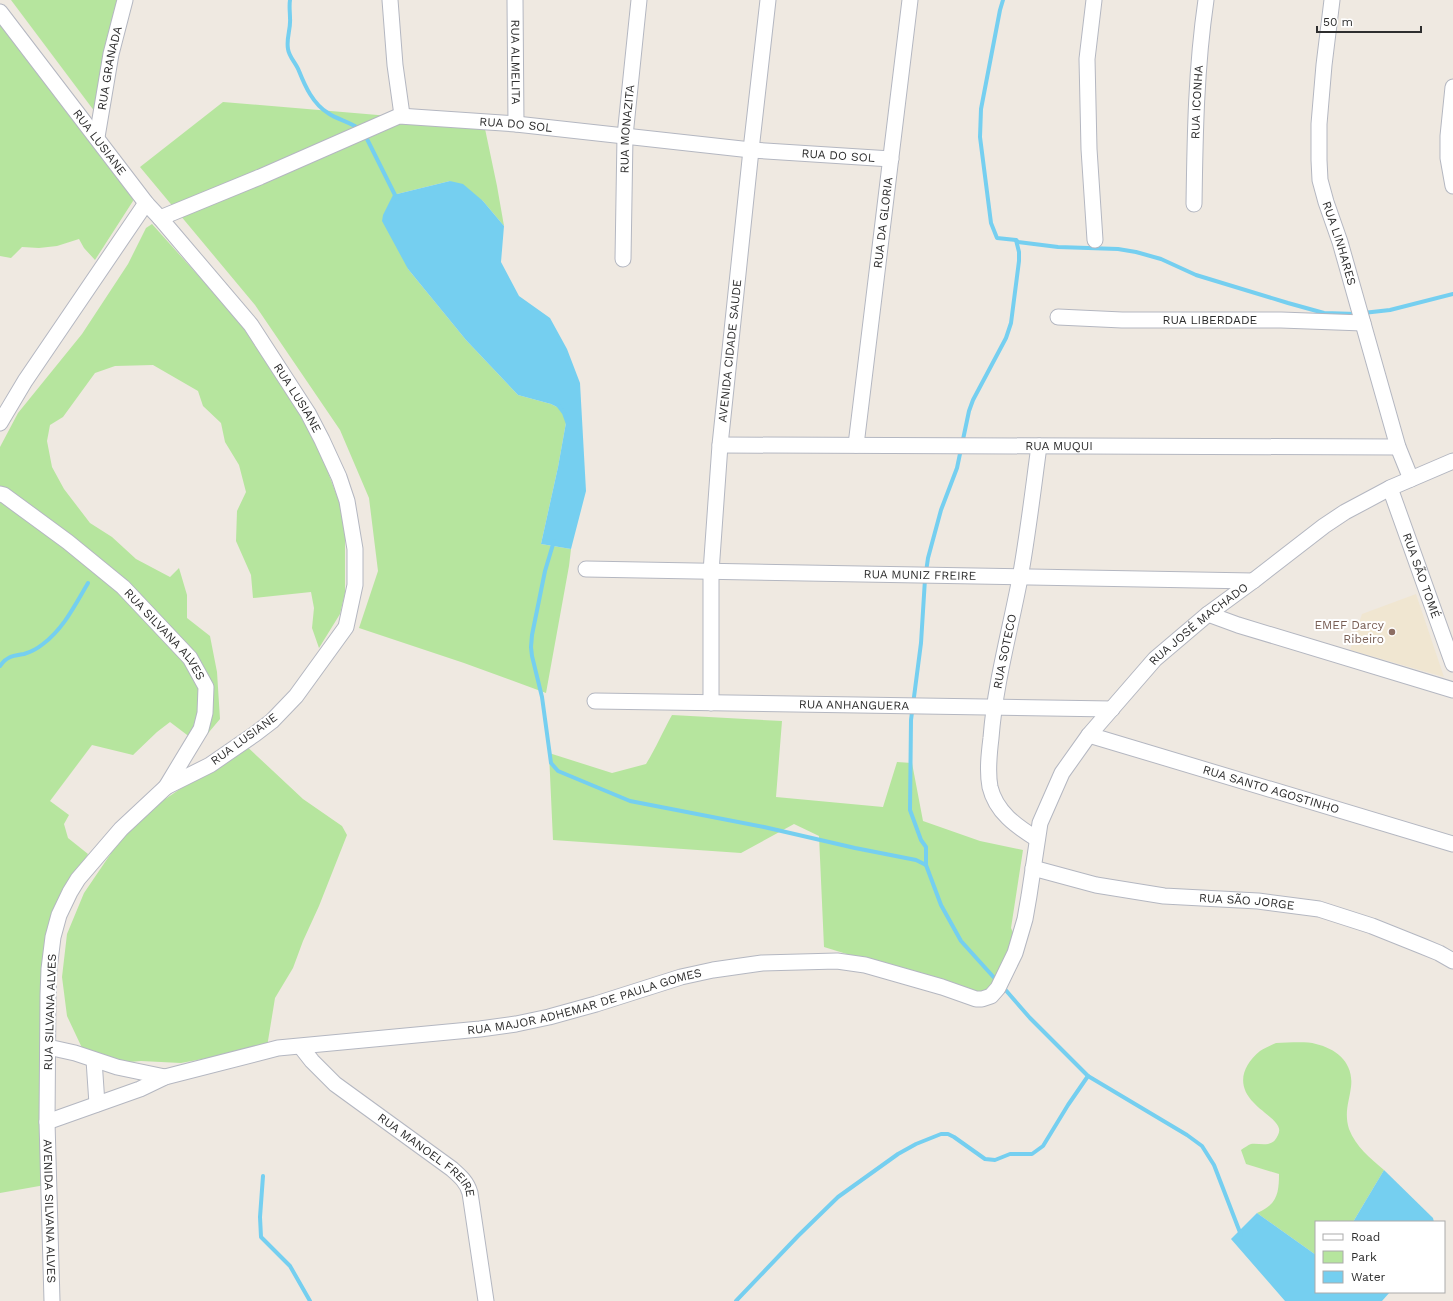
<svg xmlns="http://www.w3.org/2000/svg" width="1453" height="1301" viewBox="0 0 1453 1301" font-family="'Work Sans',sans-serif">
  <rect width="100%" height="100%" fill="#efe9e1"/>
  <path fill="#f0e6d1" d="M1416,594L1444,677L1350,650L1362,614Z"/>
  <g fill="#b6e59e">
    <path d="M11,0H122L95,112Z"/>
    <path d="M0,18L87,132L106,139L104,155L131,180L133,201L95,260L84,248L79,239L57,246L39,248L22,247L11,258L0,256Z"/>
    <path d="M223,102L484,124L497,186L504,226L483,201L450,181L393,195L408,269L466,340L518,395L551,404L563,410L567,417L558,467L541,544L571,549L569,566L546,693L464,663L359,628L378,571L369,498L340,430L255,305L140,167Z"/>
    <path d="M152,224L239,321L278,378L318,446L345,517V593L340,614L319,648L312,628L314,608L311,592L253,598L251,575L236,541L237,511L246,492L239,465L225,442L221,423L203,406L198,391L153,365L115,366L95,373L63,417L50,425L47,441L52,467L64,489L90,523L112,537L136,559L170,577L179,568L187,595V618L210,636L217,672L220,719L199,744L170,722L157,732L133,755L92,745L50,801L69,815L64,824L68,838L88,854L64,892L48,934L45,1185L0,1193V447L18,413L82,334L128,264L146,228Z"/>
    <path d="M672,715L782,721L776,797L883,807L897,762L912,763L923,821L980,841L1023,850L1011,928L1015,937L999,979L983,996L824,947L819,836L794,824L741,853L553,840L549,753L612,773L646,764C656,748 663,731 672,715Z"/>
    <path d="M242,742L303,799L342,826L347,835L319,906L303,941L293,968L275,998L267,1047L181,1063L141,1061L106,1064L83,1050L67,1016L62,977L67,934L84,893L118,843L158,804L205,772Z"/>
    <path d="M1276,1043C1288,1043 1305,1041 1316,1044C1337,1049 1354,1063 1351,1087C1349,1102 1344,1113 1349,1129C1356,1147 1370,1158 1384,1170L1353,1222H1316V1255L1257,1213C1277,1205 1279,1193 1279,1174L1246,1164L1241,1150C1244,1148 1248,1145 1251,1144C1259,1143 1269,1147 1275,1140C1278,1136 1281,1131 1278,1126C1275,1119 1260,1110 1254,1103C1236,1085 1242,1066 1260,1051C1265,1048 1271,1045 1276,1043Z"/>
  </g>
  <g fill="#75cff0">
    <path d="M450,181L463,184L483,201L504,226L501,262L519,296L550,318L567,349L580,383L586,491L571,549L541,544L558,467L567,417L563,410L551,404L518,395L466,340L408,269L382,221L383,215L393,195Z"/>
    <path d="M1384,1170L1433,1218L1434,1222H1353Z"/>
    <path d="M1257,1213L1316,1255V1292H1390L1382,1301H1285L1231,1239Z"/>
  </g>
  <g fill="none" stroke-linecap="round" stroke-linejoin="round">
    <g stroke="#75cff0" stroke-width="4">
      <path d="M290,0C289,6 290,12 290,18C291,29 286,38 288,49C289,57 296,63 299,71C305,86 313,104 328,113C338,120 351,122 361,130"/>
      <path d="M1003,0L1000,10L981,109L980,137L991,223L997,238L1016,240L1018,242L1058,247L1118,249L1136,252L1161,259L1196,275L1288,303L1324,313L1356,314"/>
      <path d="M365,135L397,199"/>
      <path d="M1363,313L1390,310L1453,294"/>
      <path d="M558,405L564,413L568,424"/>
      <path d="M554,541L545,571L532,635L531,647L532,656L542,697L551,763L558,771L630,801L764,827L855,848L916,860L926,865"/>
      <path d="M926,572L928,558L941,510L957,468L969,411L973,400L1006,338L1011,323L1019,261V252L1016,240"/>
      <path d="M925,579L921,643L911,720L910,810L921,840L926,847V865L941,905L961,941L998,982"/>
      <path d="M0,666C7,656 13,656 24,654C31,652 38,648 43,644C64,628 75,605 88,583"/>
      <path d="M1003,987L1030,1018L1088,1076L1187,1135L1202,1146L1214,1165L1241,1235"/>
      <path d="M263,1176L260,1217L261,1237L290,1266L310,1301"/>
      <path d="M736,1301L798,1236L838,1197L898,1154L916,1144L941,1134H948L954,1137L985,1159L995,1160L1010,1154H1032L1043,1146L1068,1105L1088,1076"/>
    </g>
    <defs>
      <g id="minor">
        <path d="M390,0L395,65L402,115"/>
        <path id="s1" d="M515,0L516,124"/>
        <path d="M1094,0L1087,59L1089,149L1095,240"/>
        <path id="s2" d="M1332,0L1324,65L1319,124V160L1320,180L1326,202L1340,242L1398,447L1411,479"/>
        <path id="s3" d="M0,12L146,203L160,218L251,325L308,413L322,440L339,477L347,501L355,549V585L346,627L296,696L272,721L255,734L210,765L166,787"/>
        <path d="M1453,87L1448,136V158L1453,186"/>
        <path id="s4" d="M97,137L111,54L125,0"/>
        <path id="s5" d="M1194,204C1195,135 1196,68 1206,0"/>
        <path id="s6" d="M160,218L260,177L399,116L516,124L751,150L891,159"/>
        <path id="s7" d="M623,259L625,136L639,0"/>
        <path id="s8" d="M1058,317L1122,320H1281L1363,323"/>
        <path d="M0,423L25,381L146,203"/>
        <path id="s9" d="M720,445L1398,447"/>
        <path id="s10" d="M856,445L910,0"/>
        <path id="s11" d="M1390,488L1453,664"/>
        <path id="s12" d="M0,494L4,495L68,542L123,587L190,658L206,687L205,713L201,729L166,787L121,829L78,879L70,892L59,915L53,937L49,969L48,995L47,1122L52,1301"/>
        <path id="s13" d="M586,569L1253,581"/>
        <path d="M1208,614L1238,625L1453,690"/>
        <path id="s14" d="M595,701L1112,709"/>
        <path id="s15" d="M711,703V572L720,445L751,150L768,0"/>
        <path id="s16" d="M1089,735L1453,844"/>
        <path id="s17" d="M1037,839C1016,826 996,812 990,787C987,771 989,754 991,738C995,684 1010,631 1020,578C1028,534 1033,490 1039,446"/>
        <path id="s18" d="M1033,868L1096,885L1164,896L1258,901L1319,909L1372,926L1422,946L1439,953L1453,961"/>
        <path d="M48,1047L75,1053L117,1067L165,1077"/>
        <path id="s19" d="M301,1047L312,1061L335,1084L452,1169C460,1176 467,1182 470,1193L486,1301"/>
        <path d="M94,1060L97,1104"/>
        <path id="s20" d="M47,1122L140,1089L165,1077L278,1048L480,1029L516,1024L549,1017L596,1004L681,977L713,970L762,963L837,961L865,965L942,987L976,999H982L991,996L998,988L1015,953L1025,919L1029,896L1040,823L1062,773L1089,735L1155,659L1208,614L1253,581L1324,526L1345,512L1390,488L1453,461"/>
      </g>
    </defs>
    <use href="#minor" stroke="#b4b7c1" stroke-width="17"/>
    <use href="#minor" stroke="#fff" stroke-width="15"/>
  </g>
  <circle fill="#8d6e63" stroke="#fff" stroke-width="1.5" cx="1392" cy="632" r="4"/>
  <g text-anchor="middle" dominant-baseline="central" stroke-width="4" stroke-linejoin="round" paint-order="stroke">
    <g font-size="12" fill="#2e2e2e" stroke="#fff">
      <text stroke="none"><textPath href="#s1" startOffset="62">RUA ALMELITA</textPath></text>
      <text stroke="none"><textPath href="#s4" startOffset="70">RUA GRANADA</textPath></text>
      <text stroke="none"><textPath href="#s5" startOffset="102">RUA ICONHA</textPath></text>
      <text stroke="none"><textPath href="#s6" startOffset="377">RUA DO SOL</textPath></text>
      <text stroke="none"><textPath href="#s7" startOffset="130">RUA MONAZITA</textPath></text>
      <text stroke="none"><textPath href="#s3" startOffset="164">RUA LUSIANE</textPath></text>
      <text stroke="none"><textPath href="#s6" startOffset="701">RUA DO SOL</textPath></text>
      <text stroke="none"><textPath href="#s10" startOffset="224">RUA DA GLORIA</textPath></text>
      <text stroke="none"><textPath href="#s2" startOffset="247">RUA LINHARES</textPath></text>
      <text stroke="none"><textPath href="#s8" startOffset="152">RUA LIBERDADE</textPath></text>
      <text stroke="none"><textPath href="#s15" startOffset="353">AVENIDA CIDADE SAUDE</textPath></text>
      <text stroke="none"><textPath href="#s3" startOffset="488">RUA LUSIANE</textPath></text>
      <text stroke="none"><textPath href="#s9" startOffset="339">RUA MUQUI</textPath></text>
      <text stroke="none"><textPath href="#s13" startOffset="334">RUA MUNIZ FREIRE</textPath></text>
      <text stroke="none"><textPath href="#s11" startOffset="93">RUA SÃO TOMÉ</textPath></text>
      <text stroke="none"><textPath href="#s20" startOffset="1411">RUA JOSÉ MACHADO</textPath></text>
      <text stroke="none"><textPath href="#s12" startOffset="218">RUA SILVANA ALVES</textPath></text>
      <text stroke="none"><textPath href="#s17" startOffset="209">RUA SOTECO</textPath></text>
      <text stroke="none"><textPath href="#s14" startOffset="259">RUA ANHANGUERA</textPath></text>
      <text transform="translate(244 739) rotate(-36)">RUA LUSIANE</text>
      <text stroke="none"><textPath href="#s16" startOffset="190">RUA SANTO AGOSTINHO</textPath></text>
      <text stroke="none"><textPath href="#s18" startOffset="217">RUA SÃO JORGE</textPath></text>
      <text stroke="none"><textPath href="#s20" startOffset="554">RUA MAJOR ADHEMAR DE PAULA GOMES</textPath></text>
      <text transform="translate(50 1012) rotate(-88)">RUA SILVANA ALVES</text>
      <text stroke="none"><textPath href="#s19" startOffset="167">RUA MANOEL FREIRE</textPath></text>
      <text stroke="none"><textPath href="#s12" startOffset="861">AVENIDA SILVANA ALVES</textPath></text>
    </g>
    <g font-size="12" fill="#785e54" stroke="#fff" text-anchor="end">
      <text x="1384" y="625">EMEF Darcy<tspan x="1384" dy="14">Ribeiro</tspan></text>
    </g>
  </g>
  <rect x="1315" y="1221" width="130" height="72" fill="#ffffff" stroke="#ababab"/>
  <rect x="1323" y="1234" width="20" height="6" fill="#ffffff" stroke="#ababab"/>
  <text x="1351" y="1241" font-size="12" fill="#2e2e2e">Road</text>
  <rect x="1323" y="1251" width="20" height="12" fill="#b6e59e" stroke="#ababab"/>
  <text x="1351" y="1261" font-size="12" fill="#2e2e2e">Park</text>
  <rect x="1323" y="1271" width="20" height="12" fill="#75cff0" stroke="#ababab"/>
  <text x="1351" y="1281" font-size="12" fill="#2e2e2e">Water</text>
  <path d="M1317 26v6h104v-6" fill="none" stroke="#2e2e2e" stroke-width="2"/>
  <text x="1323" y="26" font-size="12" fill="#2e2e2e" stroke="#ffffff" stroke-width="3" paint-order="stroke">50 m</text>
</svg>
